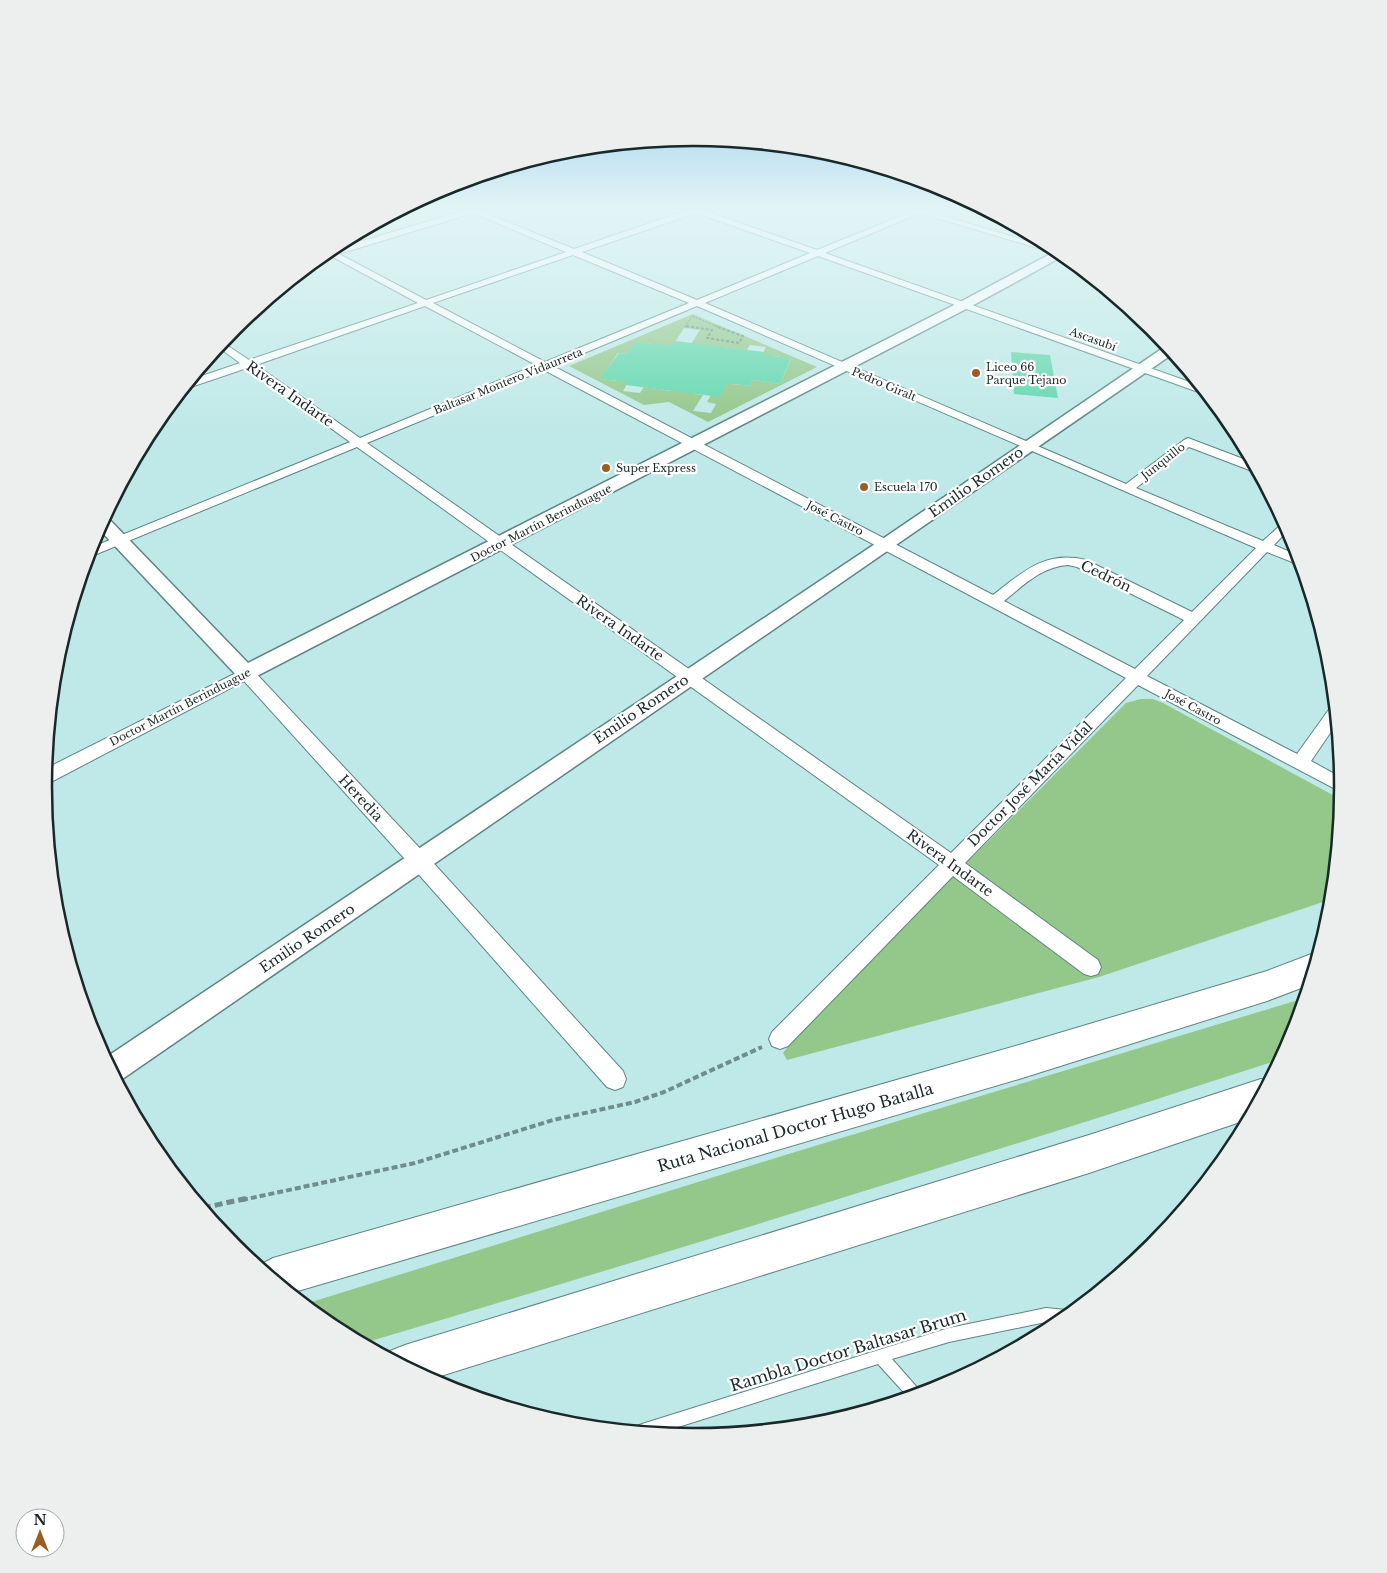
<svg xmlns="http://www.w3.org/2000/svg" width="1387" height="1573" viewBox="0 0 1387 1573" font-family="'Libre Baskerville',serif">
  <rect width="100%" height="100%" fill="#bfe9e8"/>
  <g fill="#94c78a" fill-rule="evenodd">
    <path d="M693,314L817,367L708,422L669,402L644,405L569,366ZM684,328L700,330L682,358L690,360L671,391L644,387L640,393L623,391L629,381L656,385L678,352L669,351ZM636,342L653,344L648,352L638,351L617,381L601,379L618,353L628,354ZM750,345L766,347L762,355L736,352L707,402L716,404L711,413L693,411L703,395L694,394L721,347L747,350ZM775,356L791,359L780,384L753,380L750,386L732,384L736,375L764,378Z"/>
    <path d="M1141,699H1153L1163,703L1342,800L1332,899L1099,977L787,1060L783,1053L802,1028L1126,703Z"/>
    <path d="M1305,998L1294,1035L1281,1059C976,1158 670,1252 364,1343L332,1327L305,1304L795,1152Z"/>
  </g>
  <g fill="#61d7ad">
    <path d="M675,341L764,352L763,355L791,358L780,384L753,380L750,386L727,383L720,397L626,385L628,382L600,379L619,353L627,354L636,342L672,346Z"/>
    <path d="M1011,352L1050,355L1058,398L1014,394Z"/>
  </g>
  <g fill="none" stroke-linecap="round" stroke-linejoin="round">
    <defs>
      <path id="service" d="M1046,1308L1067,1310L1072,1313L1059,1323L1046,1322L949,1342L892,1359L922,1393L908,1397L878,1364L659,1433L635,1430L637,1426L642,1424L949,1328Z"/>
      <g id="minor">
        <path d="M463,208H485L480,211L574,249L688,210L686,208H706L703,210L817,250L913,211L911,208H931L927,211L1060,251L1068,257L920,213L825,253L1201,386L1208,394L1201,393L818,256L705,303L1126,484L1184,440L1188,438L1254,463L1258,471H1252L1189,447L1136,488L1263,541L1285,521L1289,529L1274,545L1299,556L1302,566L1267,552L1147,676L1297,754L1330,708L1335,706L1337,723L1311,761L1342,778L1343,793L1138,685L965,863L1098,960L1101,967L1098,974L1091,976L1084,974L953,876L788,1046L780,1049L772,1046L769,1039L772,1032L939,865L357,447L87,558L90,548L350,442L247,368L191,387L184,388L190,380L240,363L218,347L222,342L249,360L418,303L331,256L326,258L322,255L329,249L332,250L466,210ZM473,213L566,252L426,300L339,254ZM696,213L810,253L697,300L582,252ZM573,255L689,303L545,362L433,303ZM425,306L536,365L360,438L256,365ZM697,306L1256,548L1192,612L1086,560C1045,550 1023,572 993,595L553,366ZM544,370L1126,678L951,853L367,443ZM1068,565L1077,567L1184,620L1135,669L1004,601C1024,585 1041,567 1068,565Z"/>
        <path d="M246,668L252,669L427,856L623,1071L626,1079L623,1087L615,1090L607,1087L413,868L244,681L51,782L44,783L45,769Z"/>
      </g>
      <g id="tertiary">
        <path d="M1058,250L1065,255L968,308L253,678L246,680L239,678L98,528L104,517L108,518L248,663L960,302Z"/>
        <path d="M1166,346H1168L1174,353L118,1082L105,1058L881,540Z"/>
      </g>
      <g id="trunk">
        <path d="M1314,953L1318,955L1309,985L1267,1001L1019,1079L291,1293L258,1266L273,1258L1019,1045L1267,971Z"/>
        <path d="M1261,1079L1269,1082L1249,1119L1089,1173L431,1379L388,1356L390,1351L405,1345L1089,1135Z"/>
      </g>
    </defs>
    <use href="#service" stroke="#5d8483" stroke-width="2"/>
    <use href="#minor" stroke="#5d8483" stroke-width="2"/>
    <use href="#tertiary" stroke="#5d8483" stroke-width="3"/>
    <use href="#trunk" stroke="#5d8483" stroke-width="2"/>
    <path stroke="#708d8d" stroke-width="1" stroke-dasharray="2.5 1" stroke-linecap="butt" d="M689,327H685L692,316L718,327"/>
    <path stroke="#708d8d" stroke-width="2" stroke-dasharray="3 2" stroke-linecap="butt" d="M686,326L712,330L707,338L739,343L743,336L715,326"/>
    <path stroke="#708d8d" stroke-width="4" stroke-dasharray="6 3" stroke-linecap="butt" d="M242,1200L415,1163L553,1120L635,1102L664,1092L762,1047"/>
    <path stroke="#708d8d" stroke-width="5" stroke-dasharray="8 4" stroke-linecap="butt" d="M203,1208L248,1198"/>
    <use href="#service" fill="#fff" fill-rule="evenodd"/>
    <use href="#minor" fill="#fff" fill-rule="evenodd"/>
    <use href="#tertiary" fill="#fff" fill-rule="evenodd"/>
    <use href="#trunk" fill="#fff" fill-rule="evenodd"/>
  </g>
  <linearGradient id="sky" x2="0" y2="1"><stop stop-color="#75b3ee"/><stop offset="0.49" stop-color="#e2f5f5"/><stop offset="1" stop-color="#e2f5f5" stop-opacity="0"/></linearGradient>
  <rect width="1387" height="428" fill="url(#sky)"/>
  <g fill="#9c5d25" stroke="#fff" stroke-width="2">
    <circle cx="976" cy="373" r="5"/>
    <circle cx="606" cy="468" r="5"/>
    <circle cx="864" cy="487" r="5"/>
  </g>
  <g text-anchor="middle" dominant-baseline="central" stroke-width="4.5" stroke-linejoin="round" paint-order="stroke">
    <g font-size="11" fill="#192929" stroke="#fff">
      <text transform="translate(1093 339) rotate(20)">Ascasubí</text>
      <text transform="translate(508 381) rotate(-22)">Baltasar Montero Vidaurreta</text>
      <text transform="translate(884 384) rotate(23)">Pedro Giralt</text>
      <text transform="translate(1163 461) rotate(-38)">Junquillo</text>
      <text transform="translate(835 518) rotate(27)">José Castro</text>
      <text transform="translate(541 523) rotate(-27)">Doctor Martín Berinduague</text>
      <text transform="translate(180 707) rotate(-27)">Doctor Martín Berinduague</text>
      <text transform="translate(1193 707) rotate(28)">José Castro</text>
    </g>
    <g font-size="11" fill="#192929" stroke="#fff" text-anchor="start">
      <text x="986" y="367">Liceo 66<tspan x="986" dy="13">Parque Tejano</tspan></text>
      <text x="616" y="468">Super Express</text>
      <text x="874" y="487">Escuela 170</text>
    </g>
    <g font-size="14" fill="#192929" stroke="#fff">
      <text transform="translate(290 394) rotate(35)">Rivera Indarte</text>
      <text transform="translate(976 482) rotate(-35)">Emilio Romero</text>
      <text transform="translate(1106 576) rotate(26)">Cedrón</text>
      <text transform="translate(620 628) rotate(35)">Rivera Indarte</text>
      <text transform="translate(641 709) rotate(-34)">Emilio Romero</text>
      <text transform="translate(1030 784) rotate(-45)">Doctor José María Vidal</text>
      <text transform="translate(361 798) rotate(47)">Heredia</text>
      <text transform="translate(950 863) rotate(36)">Rivera Indarte</text>
      <text transform="translate(307 938) rotate(-34)">Emilio Romero</text>
    </g>
    <g font-size="16" fill="#192929" stroke="#fff">
      <text transform="translate(795 1127) rotate(-16)">Ruta Nacional Doctor Hugo Batalla</text>
      <text transform="translate(848 1350) rotate(-17)">Rambla Doctor Baltasar Brum</text>
    </g>
  </g>
  <path d="M0 0H1387V1573H0ZM52 787a641 641 0 1 1 1282 0a641 641 0 1 1-1282 0Z" fill="#edeeee" fill-rule="evenodd"/>
  <path fill="none" stroke="#192929" stroke-width="2.5" d="M52 787a641 641 0 1 1 1282 0a641 641 0 1 1-1282 0Z"/>
  <g transform="translate(40 1533)"><circle r="24" fill="#ffffff" stroke="#a3a9a9"/>
  <path d="M0-4L9 19L0 12L-9 19Z" fill="#9c5d25"/>
  <text y="-8" font-size="14" font-weight="bold" text-anchor="middle" fill="#192929">N</text>
  </g>
</svg>
